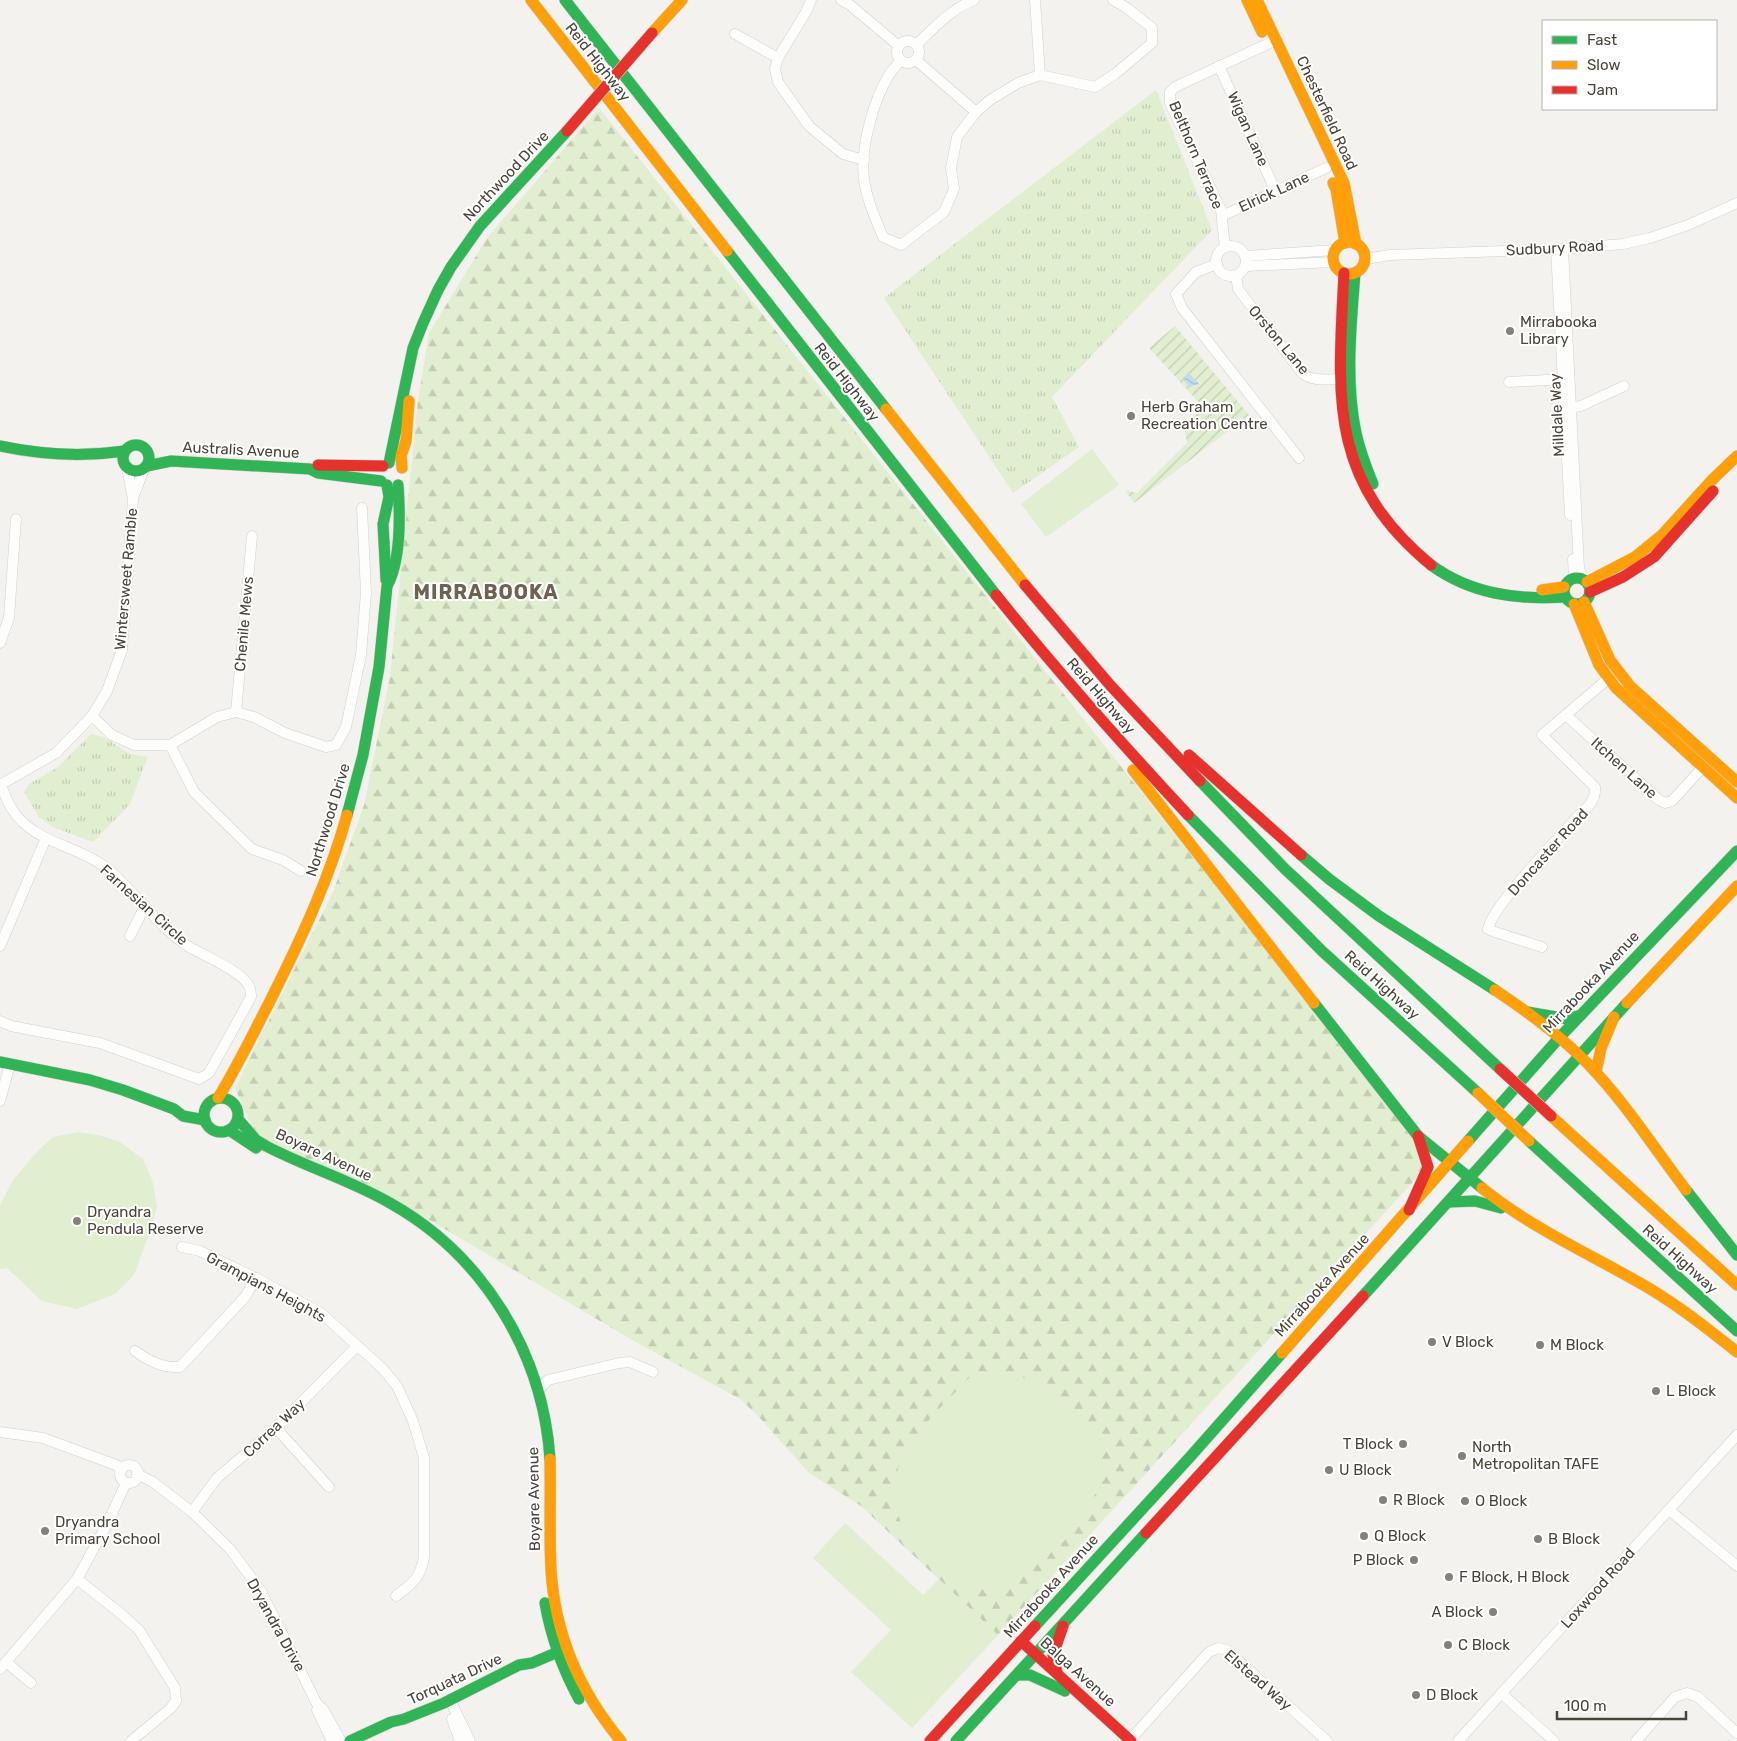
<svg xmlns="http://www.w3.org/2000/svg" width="1737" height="1741" viewBox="0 0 1737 1741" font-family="Rubik,sans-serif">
  <defs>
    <pattern id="grass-tufts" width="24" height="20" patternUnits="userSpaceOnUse" patternTransform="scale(1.25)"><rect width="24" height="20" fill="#e1eecf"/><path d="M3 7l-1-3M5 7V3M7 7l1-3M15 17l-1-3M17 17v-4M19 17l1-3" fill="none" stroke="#c3cdb2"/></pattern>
    <pattern id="forest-firs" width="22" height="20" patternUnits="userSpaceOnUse" patternTransform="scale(1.25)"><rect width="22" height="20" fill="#e1eecf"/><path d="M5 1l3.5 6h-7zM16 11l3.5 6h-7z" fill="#c3cdb2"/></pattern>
    <pattern id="garden-furrows" width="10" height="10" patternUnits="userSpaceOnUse" patternTransform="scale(1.25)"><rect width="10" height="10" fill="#e1eecf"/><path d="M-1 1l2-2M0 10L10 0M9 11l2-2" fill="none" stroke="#c3cdb2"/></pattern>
    <pattern id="water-waves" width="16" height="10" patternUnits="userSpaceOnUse" patternTransform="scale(1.25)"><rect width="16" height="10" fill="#c0ddf1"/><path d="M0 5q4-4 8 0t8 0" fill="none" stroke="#a6bfcf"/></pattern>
  </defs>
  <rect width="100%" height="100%" fill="#f4f2ee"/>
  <g fill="url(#grass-tufts)">
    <path d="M1156,90L1212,230L1052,397L1079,447L1013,493L884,298Z"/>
    <path d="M91,734L104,737L130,754L148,757L130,804L93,842L53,827L39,817L24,792L29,784L58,767Z"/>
  </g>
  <path fill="url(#forest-firs)" d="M599,108L1433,1160L998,1635L861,1506L809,1473L757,1415L740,1399L632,1340L428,1219L284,1149L254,1132L235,1088L333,892L364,805L390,677L418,400L429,333L487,238Z"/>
  <path fill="url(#garden-furrows)" d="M1175,326L1249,415L1134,503L1125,490L1137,493L1187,443L1184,424L1204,408L1149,348Z"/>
  <g fill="#e1eecf">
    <path d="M1092,449L1119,485L1046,537L1021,504Z"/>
    <path d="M79,1132L103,1136L120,1142L143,1159L153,1183L157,1207L149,1234L134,1275L115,1294L77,1309L42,1301L7,1268L0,1269V1205L13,1180L36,1153L53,1137Z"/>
    <path d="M971,1376L1023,1378L1046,1384L1077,1412L1099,1436L1104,1478L1086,1511L1064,1541L1036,1566L1003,1587L968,1590L941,1573L915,1550L901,1524L893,1494L901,1454L933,1415Z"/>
    <path d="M845,1523L923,1595L939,1579L998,1635L912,1728L851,1672L891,1630L813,1558Z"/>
  </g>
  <path fill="url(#water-waves)" d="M1188,372L1199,384L1189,387L1184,380Z"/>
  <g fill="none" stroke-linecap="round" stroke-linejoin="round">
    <defs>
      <g id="street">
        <path d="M811,0L806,12L778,58L775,69L778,82L809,126L843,154L864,160"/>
        <path d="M841,0L850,5L899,46"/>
        <path d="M1035,0L1040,75"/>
        <path d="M735,34L778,58"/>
        <circle cx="908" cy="52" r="11"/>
        <path d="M917,44C934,28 951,9 974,0"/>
        <path d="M901,60C897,65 892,70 889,75C873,101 860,149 864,179C867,200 875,218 883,237L901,245L944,212L954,189L951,168L957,137L976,112L990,100L1018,83L1040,75L1095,87L1115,74L1152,43V28L1127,8L1113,0"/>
        <path d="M916,60L976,112"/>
        <path d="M1219,66L1276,192"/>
        <path d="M1222,216L1326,168"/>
        <circle cx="1231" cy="261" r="15"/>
        <path d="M1225,247L1221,210L1170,103V92L1175,87L1276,40"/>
        <path d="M1556,249L1570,515"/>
        <path d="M1563,249L1579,568L1583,579"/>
        <path d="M1246,256L1335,250"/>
        <path d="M1365,259L1390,255L1563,249L1623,244L1650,238L1688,225L1737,203"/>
        <path d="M1217,264L1196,272L1176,294L1182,308L1299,458"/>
        <path d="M1246,266L1334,262"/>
        <path d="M1236,275L1238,289L1302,373C1313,382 1327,379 1341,379"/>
        <path d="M1509,382L1566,379"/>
        <path d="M1567,408L1581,406L1624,386"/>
        <path d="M133,498L144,469"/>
        <path d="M1573,559L1574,578"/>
        <path d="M0,643L9,618L16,519"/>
        <path d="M236,712L252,536"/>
        <path d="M1566,715L1659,800L1665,803L1672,801L1703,767"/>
        <path d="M92,716L112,735L134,745H170L217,717L236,712L254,717L285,733L326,747L336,745L346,727L361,655L366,593L362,508"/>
        <path d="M170,745L194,792L252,849L283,860L301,871"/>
        <path d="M0,785L56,753L92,716L107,691L122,650L133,499L127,468"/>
        <path d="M130,936L145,906"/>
        <path d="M0,946L46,838"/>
        <path d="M1542,947L1495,932L1488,929C1494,903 1560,837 1580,814C1589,806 1596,800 1595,787L1542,735L1609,678"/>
        <path d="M0,1021L11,1026L100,1043L199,1079L209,1073L251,997C251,994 251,989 249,986C242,971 202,955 186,945C155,924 134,889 104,866C75,845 32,842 12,809C7,802 4,792 1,785"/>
        <path d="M0,1101L10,1064"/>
        <path d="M182,1247L200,1251L256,1278L321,1313L382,1368L397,1386L413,1421L424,1458V1557C420,1579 413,1583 396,1596"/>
        <path d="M135,1351C149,1361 162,1368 180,1367L245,1297L256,1278"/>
        <path d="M538,1391L548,1380L619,1363L630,1362L653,1372"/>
        <path d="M276,1428L329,1487"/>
        <path d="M0,1432L43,1438L116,1465L122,1469"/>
        <circle cx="129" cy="1474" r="9"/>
        <path d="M137,1474L153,1482L192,1512L230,1549L261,1591L317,1704L323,1709L341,1741"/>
        <path d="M1669,1510L1737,1566"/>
        <path d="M192,1512L217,1478L276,1428L357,1346"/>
        <path d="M77,1579L120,1613L139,1630L175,1688L176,1701L171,1708L131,1741"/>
        <path d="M6,1662L31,1683"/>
        <path d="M0,1669L77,1579L106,1526L126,1483"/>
        <path d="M1501,1693L1554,1741"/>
        <path d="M450,1700L470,1741"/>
        <path d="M317,1710L332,1741"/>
        <path d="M452,1719L460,1741"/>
        <path d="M1129,1741L1209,1652L1218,1648L1227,1650L1327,1741"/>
        <path d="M1458,1741L1737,1435"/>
        <path d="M1636,1741L1675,1697L1687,1693L1698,1697L1737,1733"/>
      </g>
      <g id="fast">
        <path d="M565,0L886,409"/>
        <path d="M727,251L996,595"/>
        <path d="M1355,273C1351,326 1345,381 1356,433C1360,451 1366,467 1373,484"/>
        <circle cx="136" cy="458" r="13"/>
        <path d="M0,446C42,455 83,457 125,451"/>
        <path d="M389,463L413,348L423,323L438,290L451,267L480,226L567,131"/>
        <path d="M147,466L171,461L310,469L318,473L381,481"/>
        <path d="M1431,565C1471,594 1516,600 1565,597"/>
        <circle cx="1577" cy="591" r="13"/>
        <path d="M386,580L383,524L389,497L387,485"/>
        <path d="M1200,781L1285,869L1500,1069"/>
        <path d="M347,815L363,755L379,667L387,586C401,561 400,513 398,485"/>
        <path d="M1188,815L1322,951L1478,1093"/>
        <path d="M1301,855L1329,879L1379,916L1495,990"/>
        <path d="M1314,1003L1418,1136L1482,1188"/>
        <path d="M1527,1012L1568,1019L1581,1015"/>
        <path d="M0,1062L90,1080L123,1090L174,1109L183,1116L205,1120"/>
        <circle cx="221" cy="1115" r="17"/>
        <path d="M238,1119L256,1140L266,1146C306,1167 350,1180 390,1203C483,1255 543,1353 550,1459"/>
        <path d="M229,1130L256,1148"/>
        <path d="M1468,1141L1559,1038L1737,851"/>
        <path d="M1529,1141L1737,1331"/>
        <path d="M1686,1190L1737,1255"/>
        <path d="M1449,1202L1475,1201L1501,1208"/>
        <path d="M1363,1296L1627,1003"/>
        <path d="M545,1603C551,1637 562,1668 579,1699"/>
        <path d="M1035,1626L1190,1457L1282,1353"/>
        <path d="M1017,1675H1030L1065,1691"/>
        <path d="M350,1741L391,1722L404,1719L444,1703L519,1665L532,1663L565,1649"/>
        <path d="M956,1741L1146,1533"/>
      </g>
      <g id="slow">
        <path d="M531,0L727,251"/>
        <path d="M1247,0L1262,32"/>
        <path d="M1257,0L1344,183L1356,244"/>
        <path d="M652,33L682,0"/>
        <path d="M1333,183L1336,189L1345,243"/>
        <circle cx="1349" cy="258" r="16"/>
        <path d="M886,409L1025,585"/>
        <path d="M402,468L401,456L406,441L409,401"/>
        <path d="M1587,582L1635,557L1662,535L1712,480L1737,456"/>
        <path d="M1542,590L1564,587"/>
        <path d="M1584,602L1610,660L1630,686L1737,782"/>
        <path d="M1574,604L1599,665L1616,688L1737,798"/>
        <path d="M1133,770L1314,1003"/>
        <path d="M1495,990C1528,1012 1560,1035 1588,1064C1625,1102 1654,1148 1686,1190"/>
        <path d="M1627,1003L1737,886"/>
        <path d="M1596,1072L1601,1048L1614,1017"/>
        <path d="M218,1098C237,1067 253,1034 270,1001C300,941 329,880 347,815"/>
        <path d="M1551,1116L1737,1285"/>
        <path d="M1482,1188C1531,1228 1592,1255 1647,1287C1679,1306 1708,1329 1737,1352"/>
        <path d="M1282,1353L1468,1141"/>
        <path d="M550,1459C551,1496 549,1533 551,1570C555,1635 580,1692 621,1741"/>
      </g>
      <g id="jam">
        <path d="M1344,273C1338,395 1327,479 1431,565"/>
        <path d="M318,465L383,466"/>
        <path d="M1025,585L1110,685L1200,781"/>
        <path d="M1590,592L1623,577L1654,557L1713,491"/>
        <path d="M996,595C1057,671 1122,744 1188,815"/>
        <path d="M1189,755L1301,855"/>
        <path d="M1409,1210L1428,1167L1418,1136"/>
        <path d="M1146,1533L1363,1296"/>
        <path d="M1021,1641L1131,1741"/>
        <path d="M1057,1673L1053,1655L1063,1626"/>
        <path d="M930,1741L1035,1626"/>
      </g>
    </defs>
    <use href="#street" stroke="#d2d0cb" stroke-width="11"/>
    <use href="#fast" stroke="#d3cfc5" stroke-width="12"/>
    <use href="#slow" stroke="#d3cfc5" stroke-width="12"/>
    <use href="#jam" stroke="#d3cfc5" stroke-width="12"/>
    <use href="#street" stroke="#fdfdfc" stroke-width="10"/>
    <use href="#fast" stroke="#30b455" stroke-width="11"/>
    <use href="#slow" stroke="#ff9f0a" stroke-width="11"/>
    <use href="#jam" stroke="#e5322d" stroke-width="11"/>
    <defs>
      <path id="slow-bridge" d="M1478,1093L1529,1141"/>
      <g id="jam-bridge">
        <path d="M567,131L652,33"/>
        <path d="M1500,1069L1551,1116"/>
      </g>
    </defs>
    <use href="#slow-bridge" stroke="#d3cfc5" stroke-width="12" stroke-linecap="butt"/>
    <use href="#jam-bridge" stroke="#d3cfc5" stroke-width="12" stroke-linecap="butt"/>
    <use href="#slow-bridge" stroke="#ff9f0a" stroke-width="11"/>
    <use href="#jam-bridge" stroke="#e5322d" stroke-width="11"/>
  </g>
  <g fill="#868178" stroke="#fff" stroke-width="2">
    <circle cx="1510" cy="331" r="5"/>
    <circle cx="1131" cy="416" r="5"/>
    <circle cx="77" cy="1221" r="5"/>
    <circle cx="1432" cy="1342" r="5"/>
    <circle cx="1540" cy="1345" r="5"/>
    <circle cx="1656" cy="1391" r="5"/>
    <circle cx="1403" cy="1444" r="5"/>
    <circle cx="1462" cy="1456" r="5"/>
    <circle cx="1329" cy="1470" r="5"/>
    <circle cx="1383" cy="1500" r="5"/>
    <circle cx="1465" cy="1501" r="5"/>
    <circle cx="45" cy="1531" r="5"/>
    <circle cx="1364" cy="1536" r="5"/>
    <circle cx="1538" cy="1539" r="5"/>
    <circle cx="1414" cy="1560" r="5"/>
    <circle cx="1449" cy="1577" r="5"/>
    <circle cx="1493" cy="1612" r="5"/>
    <circle cx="1448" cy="1645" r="5"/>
    <circle cx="1416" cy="1695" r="5"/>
  </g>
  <g text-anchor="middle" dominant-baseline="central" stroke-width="4" stroke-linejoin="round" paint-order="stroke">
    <g font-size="15" fill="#4b4439" stroke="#fff">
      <text transform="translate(598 62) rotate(52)">Reid Highway</text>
      <text transform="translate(1327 113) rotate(65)">Chesterfield Road</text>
      <text transform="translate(1248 129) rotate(66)">Wigan Lane</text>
      <text transform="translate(1196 155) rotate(67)">Belthorn Terrace</text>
      <text transform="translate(506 176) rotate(-47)">Northwood Drive</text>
      <text transform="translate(1274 192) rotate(-25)">Elrick Lane</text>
      <text transform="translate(1555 248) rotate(-3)">Sudbury Road</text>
      <text transform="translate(1279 340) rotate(50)">Orston Lane</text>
      <text transform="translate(847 382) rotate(52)">Reid Highway</text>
      <text transform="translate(1557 415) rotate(-93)">Milldale Way</text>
      <text transform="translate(241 450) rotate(3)">Australis Avenue</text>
      <text transform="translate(126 579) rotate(-85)">Wintersweet Ramble</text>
      <text transform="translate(244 624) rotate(-85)">Chenile Mews</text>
      <text transform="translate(1101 696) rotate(49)">Reid Highway</text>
      <text transform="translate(1624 768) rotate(42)">Itchen Lane</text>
      <text transform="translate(328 820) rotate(-73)">Northwood Drive</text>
      <text transform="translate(1548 852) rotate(-48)">Doncaster Road</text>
      <text transform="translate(144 905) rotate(42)">Farnesian Circle</text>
      <text transform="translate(1591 982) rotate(-47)">Mirrabooka Avenue</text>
      <text transform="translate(1382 985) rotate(42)">Reid Highway</text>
      <text transform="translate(324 1155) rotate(25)">Boyare Avenue</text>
      <text transform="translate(1680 1259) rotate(42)">Reid Highway</text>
      <text transform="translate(1322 1285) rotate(-48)">Mirrabooka Avenue</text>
      <text transform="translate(266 1287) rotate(28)">Grampians Heights</text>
      <text transform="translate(274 1428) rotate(-43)">Correa Way</text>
      <text transform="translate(534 1499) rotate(-91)">Boyare Avenue</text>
      <text transform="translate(1051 1586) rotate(-48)">Mirrabooka Avenue</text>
      <text transform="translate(1598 1588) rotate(-48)">Loxwood Road</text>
      <text transform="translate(276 1625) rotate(61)">Dryandra Drive</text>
      <text transform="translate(1078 1672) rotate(42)">Balga Avenue</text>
      <text transform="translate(455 1679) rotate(-25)">Torquata Drive</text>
      <text transform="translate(1258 1680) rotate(41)">Elstead Way</text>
    </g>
    <g font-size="15" fill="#4b4439" stroke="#fff" text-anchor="start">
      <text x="1520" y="322">Mirrabooka<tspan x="1520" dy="17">Library</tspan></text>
      <text x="1141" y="407">Herb Graham<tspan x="1141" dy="17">Recreation Centre</tspan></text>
      <text x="87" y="1212">Dryandra<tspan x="87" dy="17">Pendula Reserve</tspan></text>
      <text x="1442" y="1342">V Block</text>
      <text x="1550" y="1345">M Block</text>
      <text x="1666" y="1391">L Block</text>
      <text x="1393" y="1444" text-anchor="end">T Block</text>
      <text x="1472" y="1447">North<tspan x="1472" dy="17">Metropolitan TAFE</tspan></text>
      <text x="1339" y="1470">U Block</text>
      <text x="1393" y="1500">R Block</text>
      <text x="1475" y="1501">O Block</text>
      <text x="55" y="1522">Dryandra<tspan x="55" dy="17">Primary School</tspan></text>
      <text x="1374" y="1536">Q Block</text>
      <text x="1548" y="1539">B Block</text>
      <text x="1404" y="1560" text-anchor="end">P Block</text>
      <text x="1459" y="1577">F Block, H Block</text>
      <text x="1483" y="1612" text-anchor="end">A Block</text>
      <text x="1458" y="1645">C Block</text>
      <text x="1426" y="1695">D Block</text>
    </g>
    <g font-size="20" font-weight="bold" letter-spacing="1" fill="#6e6250" stroke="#fff">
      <text x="486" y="592">MIRRABOOKA</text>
    </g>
  </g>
  <rect x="1542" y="20" width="175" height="90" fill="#ffffff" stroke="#b7b4b0"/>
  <rect x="1552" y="36" width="25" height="8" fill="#30b455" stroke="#b7b4b0"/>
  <text x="1587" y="45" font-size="15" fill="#4b4439">Fast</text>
  <rect x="1552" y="61" width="25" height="8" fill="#ff9f0a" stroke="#b7b4b0"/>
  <text x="1587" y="70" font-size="15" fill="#4b4439">Slow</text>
  <rect x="1552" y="86" width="25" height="8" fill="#e5322d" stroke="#b7b4b0"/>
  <text x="1587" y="95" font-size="15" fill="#4b4439">Jam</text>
  <path d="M1557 1711v8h129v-8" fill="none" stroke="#4b4439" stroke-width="2.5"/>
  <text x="1564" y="1711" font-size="15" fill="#4b4439" stroke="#ffffff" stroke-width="4" paint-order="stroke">100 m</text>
</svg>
